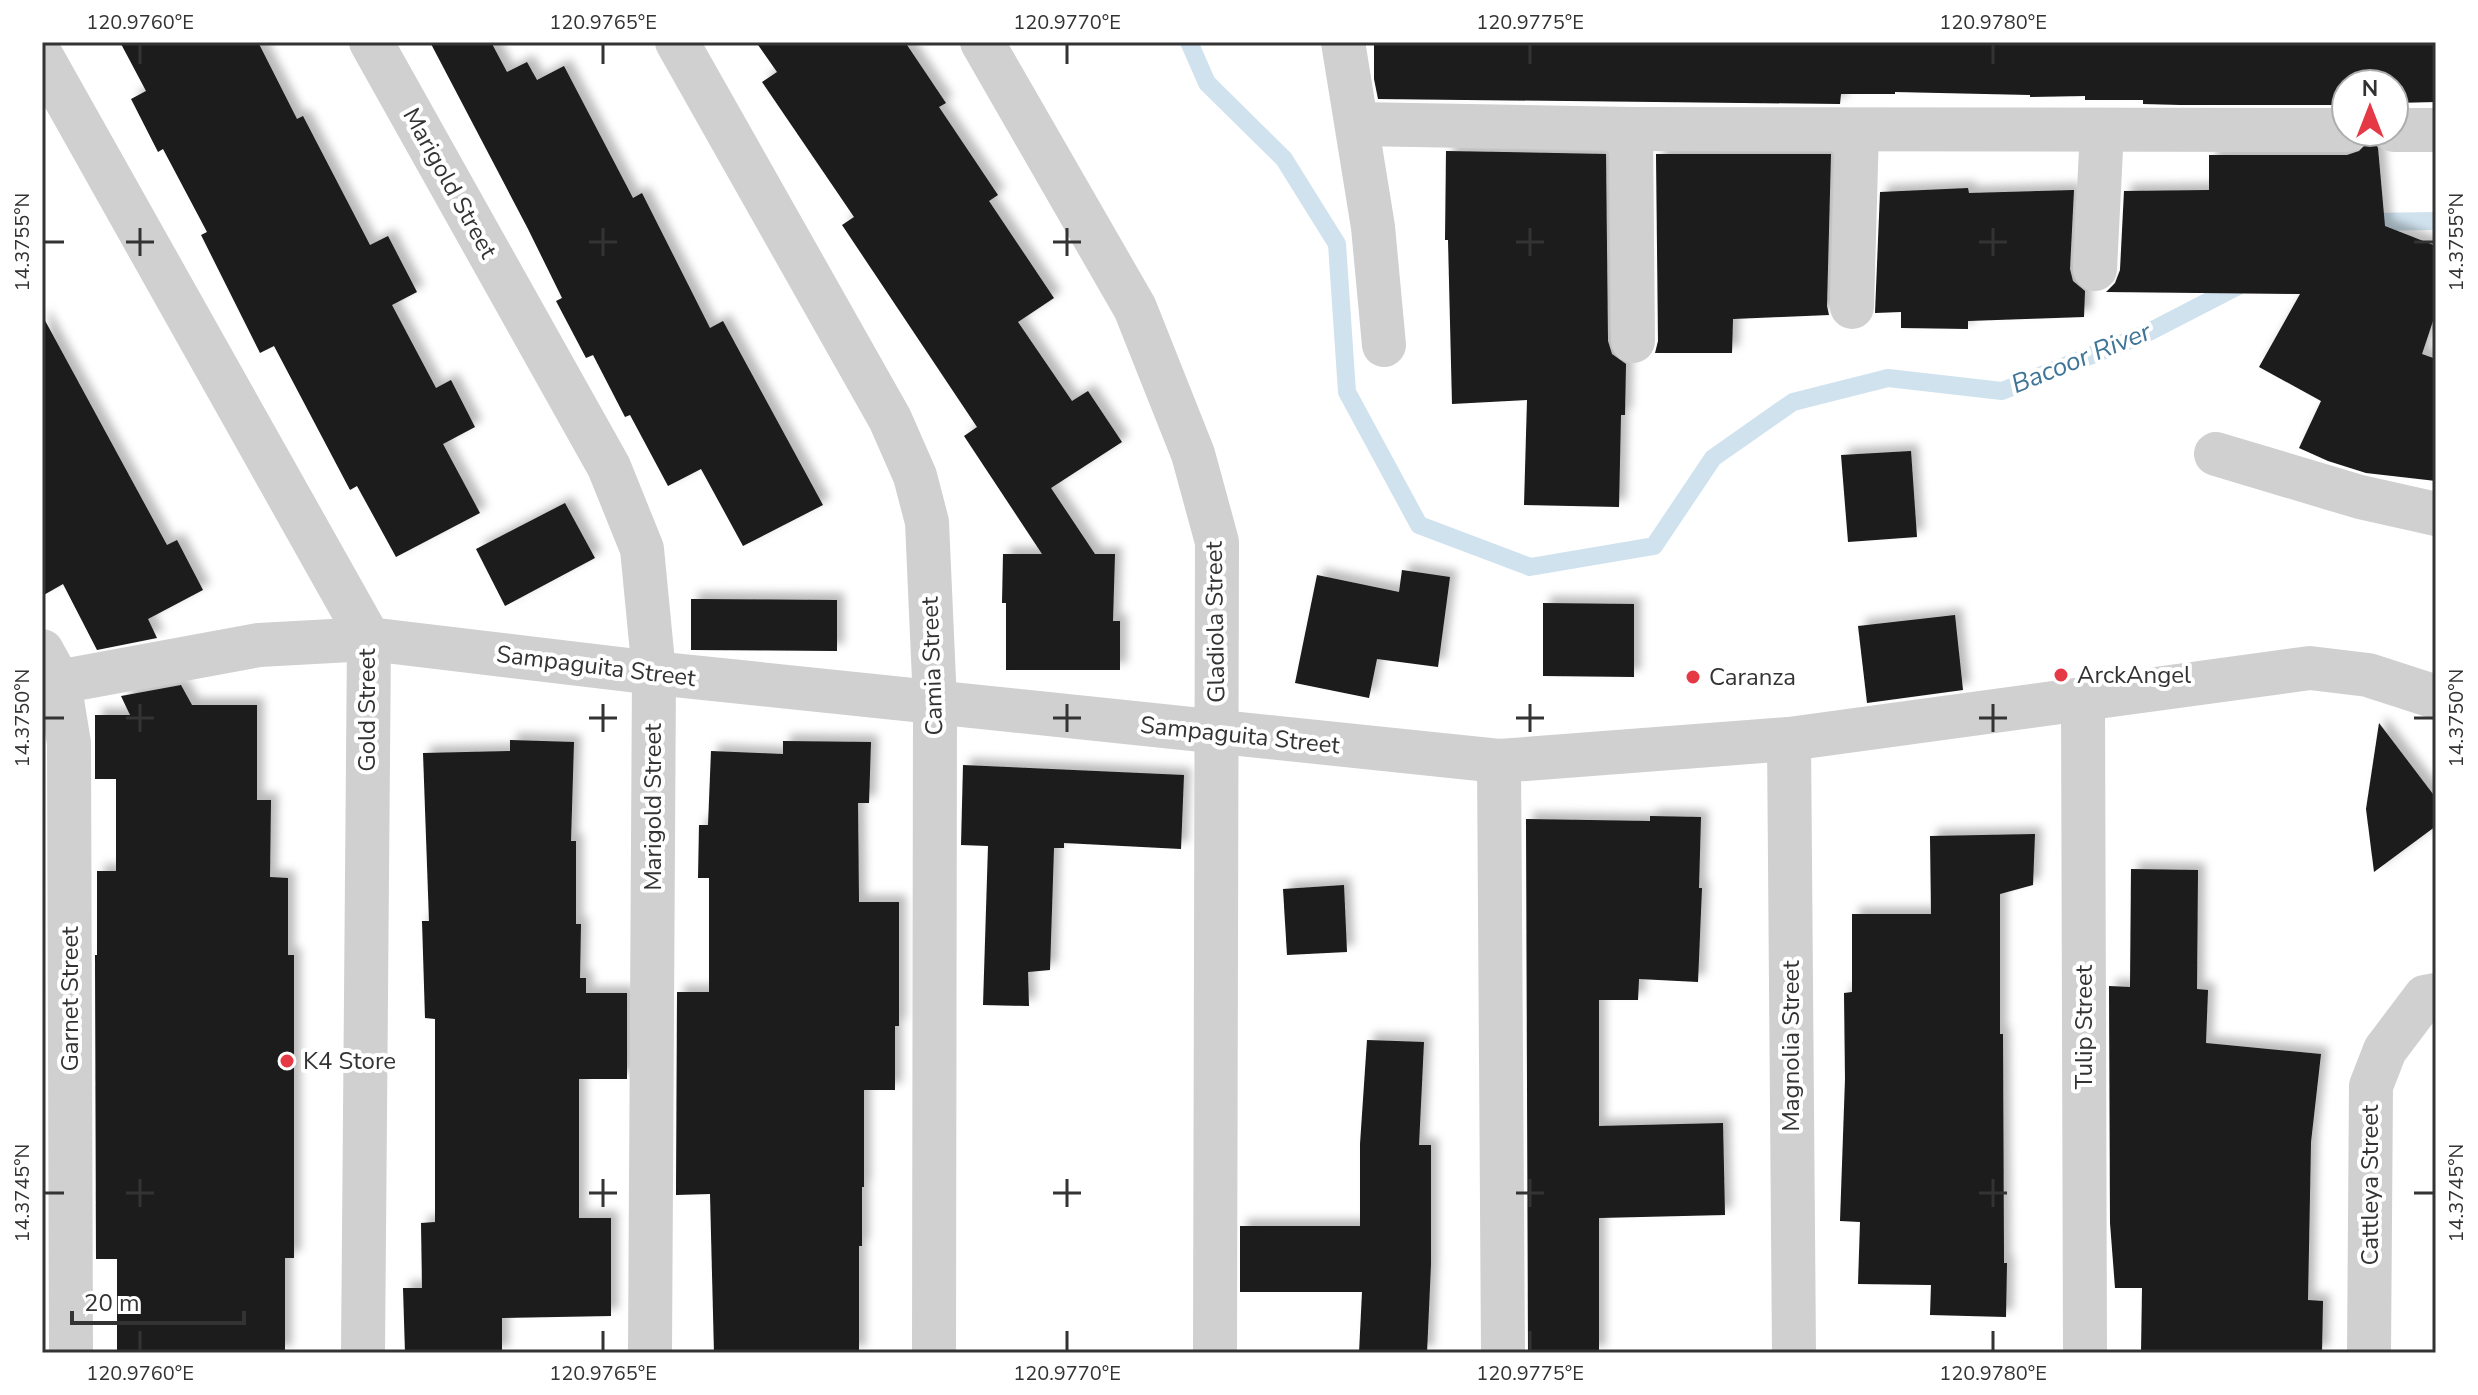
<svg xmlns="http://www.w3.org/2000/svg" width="2478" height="1395" viewBox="0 0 2478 1395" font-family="'Nunito Sans',sans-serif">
  <defs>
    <filter id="shadow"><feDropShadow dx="7" dy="-7" stdDeviation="4" flood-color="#0004"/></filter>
  </defs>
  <rect width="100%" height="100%" fill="#fff"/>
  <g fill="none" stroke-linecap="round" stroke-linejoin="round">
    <g stroke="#cfe2ee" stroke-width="18">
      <path d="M1189,42L1207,83L1284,159L1337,244L1347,392L1419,525L1530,567L1654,546L1713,458L1793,402L1888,378L2002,391L2145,334L2244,283"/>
      <path d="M2363,222L2436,221"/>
    </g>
  </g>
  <g fill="#1a1a1a" filter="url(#shadow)">
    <path d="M120,42H258L297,119L303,116L370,245L388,236L417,292L392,305L436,388L451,380L475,427L443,444L480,513L396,557L357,486L350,490L274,346L260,353L201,235L207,232L163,149L158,152L131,99L146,91Z"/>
    <path d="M430,42H491L507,72L527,62L537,80L564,66L633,198L642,193L710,328L723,321L823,505L743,546L701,469L668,486L630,415L625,417L593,355L586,358L556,301L562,298L528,229Z"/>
    <path d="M756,42H905L946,103L939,107L998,195L989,201L1054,298L1018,322L1072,401L1088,391L1122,442L1051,488L1095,554H1115L1113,621H1120V670H1006V603H1002L1003,554H1042L964,436L977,427L842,225L854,217L762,82L777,72Z"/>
    <path d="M1374,42H2436V102L2394,103V84H2346V105H2181L2143,104V100H2085V96L2030,97V95L1895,92V94H1841L1840,104L1378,99L1374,79Z"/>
    <path d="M2370,134L2378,148L2385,226L2436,246V312L2422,354L2436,359V481L2366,473L2328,461L2299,448L2321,401L2259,367L2300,294L2106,292L2115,283L2120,270L2124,191L2209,190V155H2347L2359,151L2367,143Z"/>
    <path d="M1446,151L1606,154L1608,341L1612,354L1626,364L1625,415H1621L1619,507L1524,505L1527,400L1452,404L1448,240H1445Z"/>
    <path d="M1656,154H1831L1827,306L1829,315L1733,319L1732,353H1655L1658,341Z"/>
    <path d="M1968,188L1969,193L2074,190L2070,269L2073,281L2085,291L2084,317L1968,321V329L1901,328V312L1875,313L1880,192Z"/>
    <path d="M42,315L167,545L177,540L203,590L148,619L157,638L97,650L63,584L42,596Z"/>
    <path d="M1911,451L1917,537L1848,542L1841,455Z"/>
    <path d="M565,503L595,558L505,606L476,549Z"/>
    <path d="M1402,570L1450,577L1438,667L1377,659L1369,698L1295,683L1317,575L1399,592Z"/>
    <path d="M691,599L837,600V651L691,650Z"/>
    <path d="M1543,603L1634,604V677L1543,676Z"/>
    <path d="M1955,615L1963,690L1867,703L1858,626Z"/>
    <path d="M181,685L192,705H257V800H271L270,877L288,878V955H294V1258H285V1353H117V1259H96L95,955H97V871H116V779H95V715H130L121,696Z"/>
    <path d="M2379,723L2436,798V826L2374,872L2366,809Z"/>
    <path d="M510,740L574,742L571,841H576V924H581L580,978H586V993H627V1079H579V1218H611V1316L502,1318V1353H405L403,1288H422L421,1223L435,1222V1019L425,1018L422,921H429L423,753L510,751Z"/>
    <path d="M783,741L871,742L869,803H858L859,902H899V1026H895V1090H864V1187H862V1246H859V1353H714L710,1194L676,1195L677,992H709V878H698L699,825H708L711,751L783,754Z"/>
    <path d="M963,765L1184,775L1181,849L1064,843V848H1054L1050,970L1028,972L1029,1006L983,1005L988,846L961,845Z"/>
    <path d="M1650,816L1701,817L1699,888H1702L1698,982L1639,979L1638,1000H1599V1126L1723,1123L1725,1215L1599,1218V1353H1528L1526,819L1650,821Z"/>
    <path d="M2035,834L2033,885L2000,894V1034H2003L2004,1263H2007L2006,1317L1930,1315L1931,1285L1858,1284L1860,1222L1840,1221L1845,1079L1844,993L1852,992V914H1931L1930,836Z"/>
    <path d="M2131,869L2198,870L2197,989L2208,990L2206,1043L2321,1054L2311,1142L2308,1300L2323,1301L2322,1353H2141L2142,1288H2115L2110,1223L2109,986L2130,987Z"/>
    <path d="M1344,885L1347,952L1287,955L1283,889Z"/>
    <path d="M1367,1040L1424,1042L1419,1145H1431V1264L1427,1353H1359L1362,1292H1240V1226H1360V1144Z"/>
  </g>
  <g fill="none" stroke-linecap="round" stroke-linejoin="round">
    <g stroke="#d0d0d0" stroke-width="44">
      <path d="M371,42L609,467L642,549L654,673L650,1353"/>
      <path d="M677,42L890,419L915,476L927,522L935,703L934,1353"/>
      <path d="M982,42L1135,308L1193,454L1217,542L1215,1353"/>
      <path d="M1343,42L1373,227L1384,345"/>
      <path d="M42,57L369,639L363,1353"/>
      <path d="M1357,124L1631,129L2346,130"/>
      <path d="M1631,129L1633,341"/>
      <path d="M2394,130H2436"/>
      <path d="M2095,269L2102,130"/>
      <path d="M1852,307L1857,130"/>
      <path d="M2216,454L2360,497L2436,514"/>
      <path d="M42,651L59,682L69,743L71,1353"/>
      <path d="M42,685L259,645L369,639L654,673L1499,761L1789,739L2310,668L2368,675L2436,697"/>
      <path d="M2083,701L2085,1353"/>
      <path d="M1789,739L1794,1353"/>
      <path d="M1499,761L1503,1353"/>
      <path d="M2369,1353L2371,1086L2385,1050L2425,997L2436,995"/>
    </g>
  </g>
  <path fill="none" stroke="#333" stroke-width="3" d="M140,44V64M603,44V64M1067,44V64M1530,44V64M1993,44V64M140,228V256M603,228V256M1067,228V256M1530,228V256M1993,228V256M44,242H64M126,242H154M589,242H617M1053,242H1081M1516,242H1544M1979,242H2007M2414,242H2434M140,704V732M603,704V732M1067,704V732M1530,704V732M1993,704V732M44,718H64M126,718H154M589,718H617M1053,718H1081M1516,718H1544M1979,718H2007M2414,718H2434M140,1179V1207M603,1179V1207M1067,1179V1207M1530,1179V1207M1993,1179V1207M44,1193H64M126,1193H154M589,1193H617M1053,1193H1081M1516,1193H1544M1979,1193H2007M2414,1193H2434M140,1331V1351M603,1331V1351M1067,1331V1351M1530,1331V1351M1993,1331V1351"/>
  <g fill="#e63946" stroke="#fff" stroke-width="3">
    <circle cx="2061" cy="675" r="8"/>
    <circle cx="1693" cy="677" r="8"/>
    <circle cx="287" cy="1061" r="8"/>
  </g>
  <g text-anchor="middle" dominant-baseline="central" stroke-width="8" stroke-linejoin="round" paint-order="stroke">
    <g font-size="24" fill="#333" stroke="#fff">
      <text transform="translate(450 183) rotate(61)">Marigold Street</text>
      <text transform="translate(1215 622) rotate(-91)">Gladiola Street</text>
      <text transform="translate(596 666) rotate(7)">Sampaguita Street</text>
      <text transform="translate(932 666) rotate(-92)">Camia Street</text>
      <text transform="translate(367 710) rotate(-90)">Gold Street</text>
      <text transform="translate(1240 735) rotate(6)">Sampaguita Street</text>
      <text transform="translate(653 807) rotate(-90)">Marigold Street</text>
      <text transform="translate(70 999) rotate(-90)">Garnet Street</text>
      <text transform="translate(2084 1027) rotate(-90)">Tulip Street</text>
      <text transform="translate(1791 1046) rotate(-90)">Magnolia Street</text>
      <text transform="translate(2370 1185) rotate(-90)">Cattleya Street</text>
    </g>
    <g font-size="24" fill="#333" stroke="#fff" text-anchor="start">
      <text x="2077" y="675">ArckAngel</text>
      <text x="1709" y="677">Caranza</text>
      <text x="303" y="1061">K4 Store</text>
    </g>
    <g font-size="26" font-style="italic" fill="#3f7597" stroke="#fff">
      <text transform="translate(2081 358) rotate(-22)">Bacoor River</text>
    </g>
  </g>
  <rect width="2478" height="1395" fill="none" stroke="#ffffff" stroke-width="88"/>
  <g transform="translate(2370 108)"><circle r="38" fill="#ffffff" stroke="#adadad" stroke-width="2"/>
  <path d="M0-6L14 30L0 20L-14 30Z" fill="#e63946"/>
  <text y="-12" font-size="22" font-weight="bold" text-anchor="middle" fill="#333333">N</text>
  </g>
  <path d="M72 1311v12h172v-12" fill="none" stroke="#333333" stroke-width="4"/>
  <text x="84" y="1311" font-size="24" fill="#333333" stroke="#ffffff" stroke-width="6" paint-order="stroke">20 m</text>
  <rect x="44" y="44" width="2390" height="1307" fill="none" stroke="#333" stroke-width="3"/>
  <g font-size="20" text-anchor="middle" fill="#333">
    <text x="140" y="29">120.9760°E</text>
    <text x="603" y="29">120.9765°E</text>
    <text x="1067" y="29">120.9770°E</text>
    <text x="1530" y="29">120.9775°E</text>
    <text x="1993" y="29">120.9780°E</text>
    <text transform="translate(22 242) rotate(-90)" y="7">14.3755°N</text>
    <text transform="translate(2456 242) rotate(-90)" y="7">14.3755°N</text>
    <text transform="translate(22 718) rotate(-90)" y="7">14.3750°N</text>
    <text transform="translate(2456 718) rotate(-90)" y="7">14.3750°N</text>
    <text transform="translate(22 1193) rotate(-90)" y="7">14.3745°N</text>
    <text transform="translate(2456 1193) rotate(-90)" y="7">14.3745°N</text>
    <text x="140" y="1380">120.9760°E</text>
    <text x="603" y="1380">120.9765°E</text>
    <text x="1067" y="1380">120.9770°E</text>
    <text x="1530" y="1380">120.9775°E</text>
    <text x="1993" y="1380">120.9780°E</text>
  </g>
</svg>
